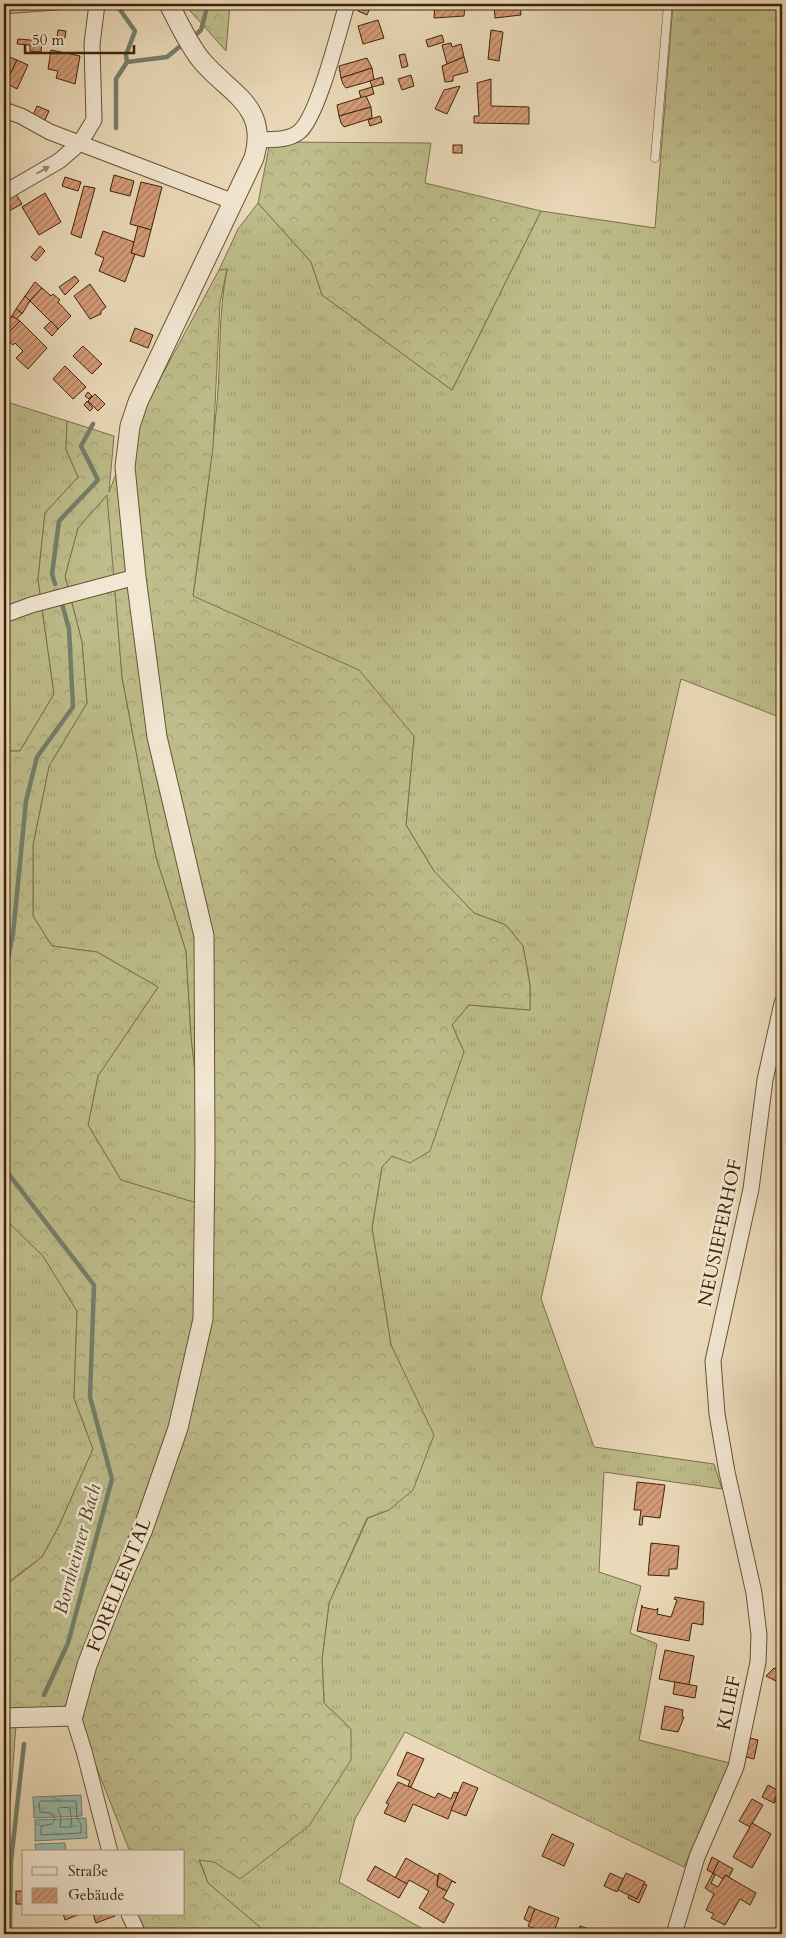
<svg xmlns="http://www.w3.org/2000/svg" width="786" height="1938" viewBox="0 0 786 1938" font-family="Cardo,serif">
  <defs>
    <pattern id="grass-tufts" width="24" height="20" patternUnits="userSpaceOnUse" patternTransform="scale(1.25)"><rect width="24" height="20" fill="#bebd8b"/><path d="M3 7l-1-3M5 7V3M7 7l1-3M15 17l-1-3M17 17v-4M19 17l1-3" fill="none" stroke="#a4a276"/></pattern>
    <pattern id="forest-crowns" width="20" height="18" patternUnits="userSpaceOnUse" patternTransform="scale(1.25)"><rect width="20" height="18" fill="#bebd8b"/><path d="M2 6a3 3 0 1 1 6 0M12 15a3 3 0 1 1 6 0" fill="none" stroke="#a4a276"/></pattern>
    <pattern id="water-ripples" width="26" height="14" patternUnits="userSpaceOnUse" patternTransform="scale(1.25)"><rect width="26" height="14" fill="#98bbad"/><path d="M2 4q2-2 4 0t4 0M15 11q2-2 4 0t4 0" fill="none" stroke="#7d988b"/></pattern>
    <pattern id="building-hatch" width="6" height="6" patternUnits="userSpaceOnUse" patternTransform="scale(1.25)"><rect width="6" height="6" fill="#d59c79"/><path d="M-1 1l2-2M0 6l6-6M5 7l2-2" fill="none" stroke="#ae7f61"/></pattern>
  </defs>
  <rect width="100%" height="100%" fill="#ebdaba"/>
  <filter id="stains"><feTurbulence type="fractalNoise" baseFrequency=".004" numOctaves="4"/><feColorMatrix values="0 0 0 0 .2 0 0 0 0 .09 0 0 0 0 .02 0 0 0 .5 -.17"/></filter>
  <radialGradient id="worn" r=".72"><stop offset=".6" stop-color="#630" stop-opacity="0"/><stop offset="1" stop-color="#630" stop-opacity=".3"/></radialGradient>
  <g fill="url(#grass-tufts)" stroke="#7e7048">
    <path d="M673,4H782V718L681,679L541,1299L594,1447L714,1464L722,1489L604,1472L599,1572L641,1586L630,1633L657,1644L639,1740L733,1764L684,1867L405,1732L355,1819L339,1882L432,1934H268L208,1883L199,1859L214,1862L351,1729L324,1703L322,1659L329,1603L368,1518L389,1510L433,1435L391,1345L372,1228L382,1167L392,1156L464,1052L452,1025L469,1005L530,1010V985L523,946L506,925L474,913L434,871L406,825L414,736L193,596C202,532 211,467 217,403C221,358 218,314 227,270H219L238,229L258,203L311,262L322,295L452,390L541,211L655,228Z"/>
    <path d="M4,401L67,421L66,449L78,477L45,513L38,579L54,694L20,751H4Z"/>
    <path d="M108,494L122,677L156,857L186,951L191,1036L210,1208L121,1180L88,1125L98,1076L158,987L97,952L52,946L33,916V845L49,766L87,703L82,642L65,576L78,528Z"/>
    <path d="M4,1218L43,1256L77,1311L74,1398L93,1449L59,1526L42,1557L4,1585Z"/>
  </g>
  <g fill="url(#forest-crowns)" stroke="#7e7048" fill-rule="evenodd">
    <path d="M4,4H95L94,7L4,14Z"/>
    <path d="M184,4H230L226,51Z"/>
    <path d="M270,142L431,143L425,183L541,211L452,390L322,295L311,262L258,203Z"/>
    <path d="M227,269L220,303L213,447L193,596L359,670L414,736L406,825L434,871L474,913L506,925L523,946L530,985V1010L469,1005L452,1025L464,1052L430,1151L410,1163L392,1156L382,1167L372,1228L391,1345L434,1435L413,1490L389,1510L367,1518L329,1603L322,1659L324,1703L351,1729V1760L309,1826L240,1879L214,1862L199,1860L208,1883L268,1934H123L140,1914H184V1852H130L78,1721L16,1725L4,1883V1587L42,1557L59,1526L93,1449L74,1398L77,1311L43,1256L4,1218V751H20L54,694L38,579L45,513L78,477L66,449L67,421L114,436L109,492L135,425L219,270ZM107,495L122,677L156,857L186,951L191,1036L210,1207L121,1180L88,1125L98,1076L158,987L97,952L52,946L33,916V845L49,766L87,703L82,642L65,576L78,528Z"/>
  </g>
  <g fill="url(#water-ripples)" stroke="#747f6a">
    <path d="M81,1795L82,1816L34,1818L33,1797Z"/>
    <path d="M86,1818L87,1838L35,1841V1820Z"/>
    <path d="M65,1843L66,1852H36L35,1844Z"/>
  </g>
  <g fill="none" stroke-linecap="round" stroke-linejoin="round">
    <g stroke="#6b7059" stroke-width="1">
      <path d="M41,1801H76L77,1818L81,1824V1833L41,1835V1826L52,1824L55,1819L51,1813L40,1812L39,1803Z"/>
      <path d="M61,1807L70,1808L72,1827H60L61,1817L58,1809Z"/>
    </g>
    <g stroke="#747f6a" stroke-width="4.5">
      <path d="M116,4L135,31L126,55L127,62"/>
      <path d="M193,37L201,30L208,4"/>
      <path d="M116,128V79L127,62L167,57L184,43"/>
      <path d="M55,584L52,574L59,521L98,480L81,446L93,424"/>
      <path d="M4,977L13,934L26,801L37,757L73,707L69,629L62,604"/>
      <path d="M4,1168L94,1285L90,1397L112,1479L68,1643L44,1695"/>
      <path d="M10,1934L11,1861L24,1744"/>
    </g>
  </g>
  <g fill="url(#building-hatch)" stroke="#3e2405">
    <path d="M356,4H371L369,10Z"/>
    <path d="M435,4H465L464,16L434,18Z"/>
    <path d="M494,4H520L521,15L495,18Z"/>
    <path d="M359,6L369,10L367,15L358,11Z"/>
    <path d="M378,20L384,38L363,44L358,26Z"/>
    <path d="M58,30L66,31L65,38L57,37Z"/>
    <path d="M491,30L503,32L499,61L488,59Z"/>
    <path d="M442,35L444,42L428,47L426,40Z"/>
    <path d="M18,39L42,41L41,52L30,51V45L17,44Z"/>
    <path d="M451,43L452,47L461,44L464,57L447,64L442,45Z"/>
    <path d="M51,50L80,56L75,84L56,78L58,71L48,69Z"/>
    <path d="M405,54L408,66L402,68L399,55Z"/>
    <path d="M4,55L17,60L6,83L4,82Z"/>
    <path d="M464,57L468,72L453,76V81L445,82L442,66Z"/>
    <path d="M367,58L372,68L341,78L339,66Z"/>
    <path d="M17,60L28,65L17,89L6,83Z"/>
    <path d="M372,68L374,80L346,88L343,84L341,78Z"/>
    <path d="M411,75L414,86L402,90L398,79Z"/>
    <path d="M382,77L384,84L372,87L370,81Z"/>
    <path d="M491,79V106L529,107V124L474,123V116H479L477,83Z"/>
    <path d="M460,86L447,114L435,109L444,90Z"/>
    <path d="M372,87L374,94L361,98L359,91Z"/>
    <path d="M366,96L371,107L339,116L337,105Z"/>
    <path d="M37,106L49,111L45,120L33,115Z"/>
    <path d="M371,107L372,118L344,127L341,123L339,116Z"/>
    <path d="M380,116L382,122L370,126L368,120Z"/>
    <rect x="453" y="145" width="9" height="8"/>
    <path d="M114,175L134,181L130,196L110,191Z"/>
    <path d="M65,177L81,182L78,191L62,186Z"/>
    <path d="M141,182L162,187L151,230L130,224Z"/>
    <path d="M84,186L95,188L81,238L71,234Z"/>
    <path d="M14,191L22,204L7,212L4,197Z"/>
    <path d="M45,193L61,222L39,235L22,207Z"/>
    <path d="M4,205L8,215L4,217Z"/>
    <path d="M138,226L151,230L144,257L131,253Z"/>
    <path d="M103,231L134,242L131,253L135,254L125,282L99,271L104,258L95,254Z"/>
    <path d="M40,246L45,251L36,261L31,257Z"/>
    <path d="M75,276L79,281L65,295L59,287Z"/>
    <path d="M35,282L42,288L30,301L25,296Z"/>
    <path d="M90,284L106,307L101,311V314L90,319L74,296Z"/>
    <path d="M42,288L51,296L53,294L60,300L58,302L71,316L58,329L30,301Z"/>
    <path d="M25,296L30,301L22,314L16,309Z"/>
    <path d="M16,309L22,313L16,320L12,316Z"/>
    <path d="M12,316L20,321L4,340V327Z"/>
    <path d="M20,321L47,348L28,369L16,358L23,351L15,343L13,345L4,337Z"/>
    <path d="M51,321L58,329L52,336L44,328Z"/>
    <path d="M135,328L153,335L148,348L130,341Z"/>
    <path d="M83,346L102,364L92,374L73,356Z"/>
    <path d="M65,366L86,387L73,399L53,379Z"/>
    <path d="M88,392L92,396L89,399L85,396Z"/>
    <path d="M95,394L105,404L98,411L88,401Z"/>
    <path d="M87,401L93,408L90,411L84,405Z"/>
    <path d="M637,1482L665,1485L660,1518L643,1516L642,1525H639L641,1510H634Z"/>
    <path d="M651,1543L679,1546L677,1569H669V1576L648,1575Z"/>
    <path d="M675,1597L704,1602L703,1625L692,1623L689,1641L637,1631L642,1605V1607L656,1610L658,1608L657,1614L671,1617L677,1600L674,1599Z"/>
    <path d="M665,1650L694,1656L689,1685L659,1679Z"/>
    <path d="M774,1668L782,1670L780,1683L766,1676Z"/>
    <path d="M675,1682L697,1686L695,1698L673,1694Z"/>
    <path d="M665,1706L683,1710L682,1717H684L678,1732L661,1729Z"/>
    <path d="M750,1738L758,1740L754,1759L746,1757Z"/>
    <path d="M407,1752L424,1759L411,1787L408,1786L410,1781L397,1775Z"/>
    <path d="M398,1782L435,1798L438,1793L451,1799L454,1792L458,1793L448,1819L413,1804L405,1822L384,1813L389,1804L386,1803Z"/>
    <path d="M463,1782L478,1788L466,1816L451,1810Z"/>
    <path d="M768,1785L779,1791L774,1803L762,1797Z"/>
    <path d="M782,1785V1805L774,1801Z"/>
    <path d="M752,1799L763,1805L750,1827L739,1821Z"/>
    <path d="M752,1823L771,1834L752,1868L733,1857Z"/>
    <path d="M552,1834L574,1844L564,1866L542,1856Z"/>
    <path d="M712,1857L719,1861L713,1873L707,1870Z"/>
    <path d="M406,1858L438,1876L437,1886L447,1891L443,1898L454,1904L444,1923L419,1908L429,1891L409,1880L407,1884L395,1878Z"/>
    <path d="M719,1861L733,1869L729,1877L725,1875L723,1879L713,1873Z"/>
    <path d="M375,1866L407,1884L399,1898L367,1880Z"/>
    <path d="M439,1873L456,1883L452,1881L447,1891L437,1886Z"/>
    <path d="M610,1873L623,1879L617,1892L604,1886Z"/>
    <path d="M626,1873L645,1882L637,1899L618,1890Z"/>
    <path d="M713,1873L715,1875L711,1883L718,1887L725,1875L756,1893L750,1905L740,1899L725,1925L711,1918L714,1914L706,1910L714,1894L705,1888Z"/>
    <path d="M644,1884L647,1885L639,1903L628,1898L629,1895L637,1899Z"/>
    <rect x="16" y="1891" width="8" height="13"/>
    <path d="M529,1906L535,1909L530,1922L524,1919Z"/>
    <path d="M535,1909L559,1918L553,1934H543L544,1932L528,1926Z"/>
    <path d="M63,1914H80L65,1920Z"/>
    <path d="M93,1914H114L115,1916L96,1923Z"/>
    <path d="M580,1926L586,1928L584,1934H577Z"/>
    <path d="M586,1928L603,1934H584Z"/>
    <path d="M696,1929L705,1934H693Z"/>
  </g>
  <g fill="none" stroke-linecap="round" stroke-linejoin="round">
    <defs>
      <path id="service" d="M655,158L668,4"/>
      <g id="minor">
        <path d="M4,110L21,116L50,132L234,202"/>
        <path d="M258,140C271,139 288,141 299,132C318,117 339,30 347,4"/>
        <path d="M4,193L59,161L80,143L94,120L92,44L97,4"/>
        <path d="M4,615L31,605L136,577"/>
        <path d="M73,1716L84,1751L110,1852"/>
        <path d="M129,1914L138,1934"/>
        <path d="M674,1934L697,1857L736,1767L758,1662L759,1635L754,1593L727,1472L717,1414L713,1361L751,1189L765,1080L782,1003"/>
      </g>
      <path id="tertiary" d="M4,1718L73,1716L87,1665L113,1598L143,1529L178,1428L203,1319L205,1152L204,936L157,737L136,577L125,467L130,426L138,402L254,158C269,106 230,94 202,61C188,44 179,23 169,4"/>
    </defs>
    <use href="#service" stroke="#695232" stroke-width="9"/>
    <use href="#minor" stroke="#695232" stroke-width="17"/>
    <use href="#tertiary" stroke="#695232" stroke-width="21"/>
    <use href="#service" stroke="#f2e7d2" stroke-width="8"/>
    <use href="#minor" stroke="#f2e7d2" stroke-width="15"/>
    <use href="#tertiary" stroke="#f2e7d2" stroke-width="19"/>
  </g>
  <defs><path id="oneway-solid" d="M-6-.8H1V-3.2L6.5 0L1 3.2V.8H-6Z" transform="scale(1.25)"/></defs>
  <use fill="#98866c" href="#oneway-solid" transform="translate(43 170) rotate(-30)"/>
  <g text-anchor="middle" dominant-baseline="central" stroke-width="5" stroke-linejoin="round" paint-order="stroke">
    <g font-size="19" fill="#3e2405" stroke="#f2e7d2">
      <text transform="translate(720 1233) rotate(-78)">NEUSIEFERHOF</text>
      <text transform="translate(119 1585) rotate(-68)">FORELLENTAL</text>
      <text transform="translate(729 1703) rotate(-78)">KLIEF</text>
    </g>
    <g font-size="20" font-style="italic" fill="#544a2f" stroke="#f2e7d2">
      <text transform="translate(77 1549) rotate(-75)">Bornheimer Bach</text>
    </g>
  </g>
  <rect width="786" height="1938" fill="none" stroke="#ebdaba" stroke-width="20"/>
  <rect x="5" y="5" width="776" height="1928" fill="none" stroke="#3e2405" stroke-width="2.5"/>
  <rect x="10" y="10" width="766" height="1918" fill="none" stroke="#3e2405"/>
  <rect x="22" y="1850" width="162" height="65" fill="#f2e7d2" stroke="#aa9980"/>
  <rect x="32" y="1867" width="25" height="8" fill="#f2e7d2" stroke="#aa9980"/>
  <text x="68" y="1876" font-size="15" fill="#3e2405">Straße</text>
  <rect x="32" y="1888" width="25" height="15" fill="url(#building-hatch)" stroke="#aa9980"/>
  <text x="68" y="1900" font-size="15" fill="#3e2405">Gebäude</text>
  <path d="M25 45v8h109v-8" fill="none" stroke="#3e2405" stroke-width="2.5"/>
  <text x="32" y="45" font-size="15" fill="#3e2405" stroke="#f2e7d2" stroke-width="4" paint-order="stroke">50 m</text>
  <rect width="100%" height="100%" filter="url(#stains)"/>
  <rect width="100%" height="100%" fill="url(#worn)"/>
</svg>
